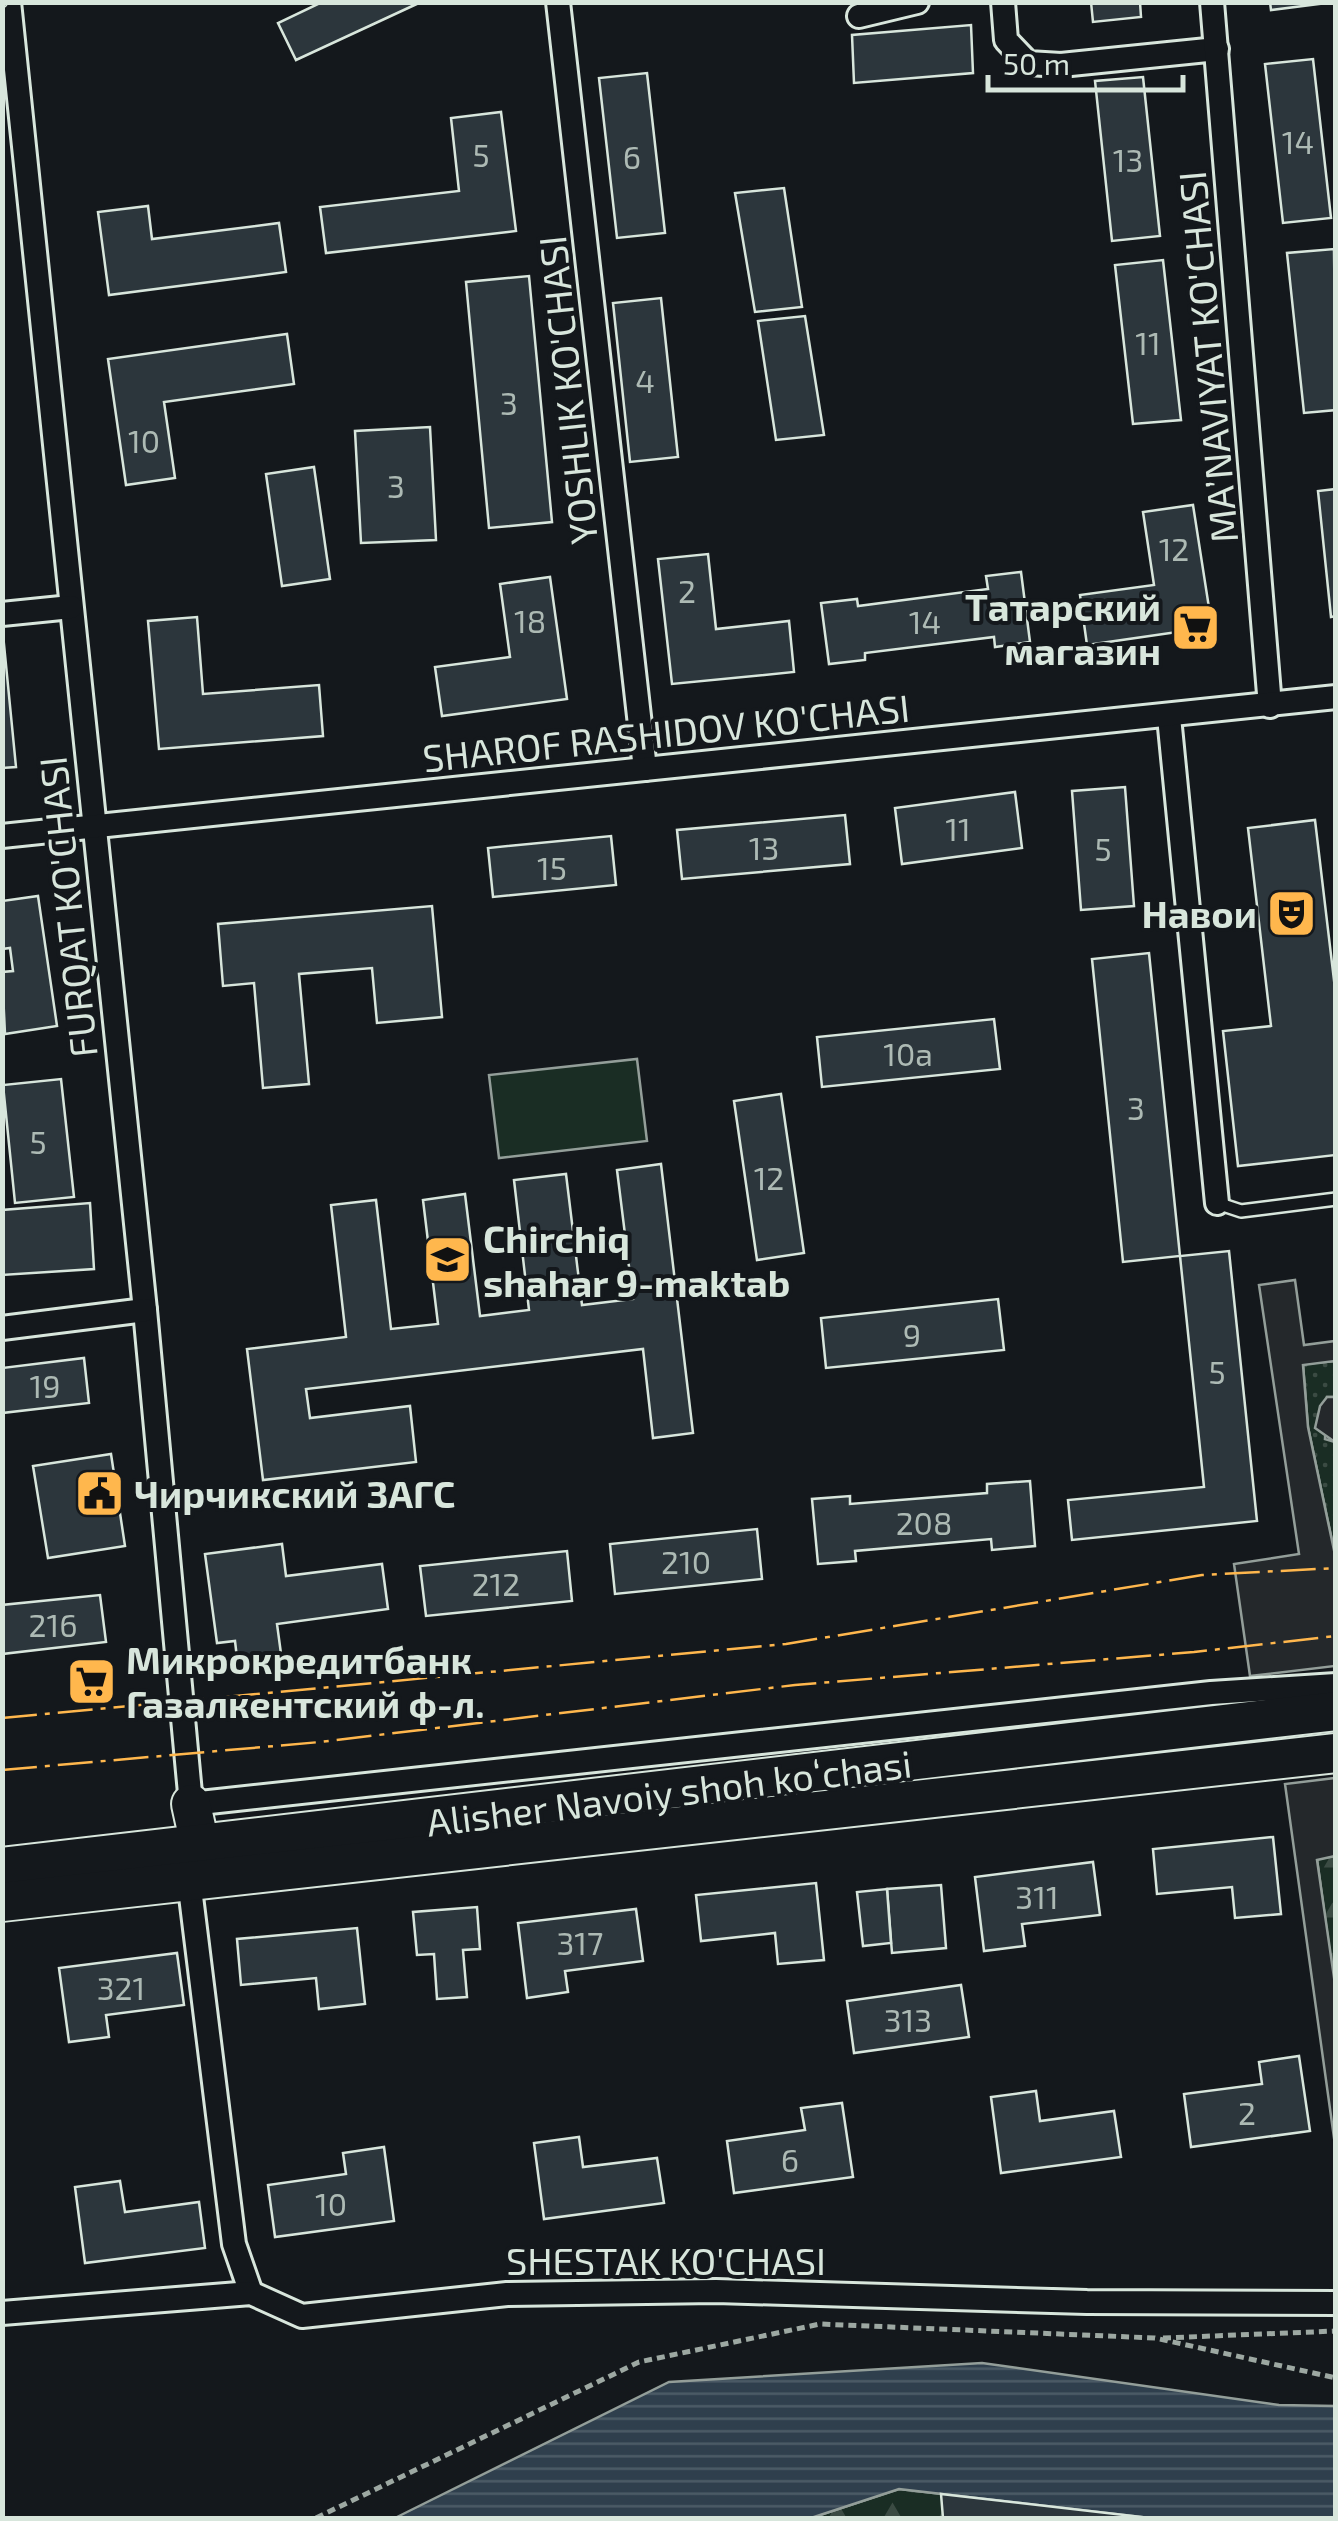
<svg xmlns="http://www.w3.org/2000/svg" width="1338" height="2521" viewBox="0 0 1338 2521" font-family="'Exo 2',sans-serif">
  <defs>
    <pattern id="grass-dots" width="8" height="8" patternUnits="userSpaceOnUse" patternTransform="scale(2.5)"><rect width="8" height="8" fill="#1a2d24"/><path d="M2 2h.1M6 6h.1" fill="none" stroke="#3b4b43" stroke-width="1.8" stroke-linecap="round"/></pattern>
    <pattern id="forest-firs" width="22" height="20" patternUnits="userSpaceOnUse" patternTransform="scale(2.5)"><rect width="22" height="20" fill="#1a2d24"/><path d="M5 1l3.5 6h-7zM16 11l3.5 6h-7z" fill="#3b4b43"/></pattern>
    <pattern id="water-rules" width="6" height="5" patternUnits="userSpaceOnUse" patternTransform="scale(2.5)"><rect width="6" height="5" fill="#2f3f4d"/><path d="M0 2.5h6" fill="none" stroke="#4c5b66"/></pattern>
  </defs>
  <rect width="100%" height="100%" fill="#14181c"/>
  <path fill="url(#grass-dots)" stroke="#939e99" stroke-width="2.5" d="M1335,1361V1397H1327L1325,1439L1335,1442V1555L1308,1427L1303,1364Z"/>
  <g fill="url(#forest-firs)" stroke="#939e99" stroke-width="2.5">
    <path d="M1335,1856V1991L1317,1859Z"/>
    <path d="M899,2489L1150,2518H811Z"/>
  </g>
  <path fill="#1a2d24" stroke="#939e99" stroke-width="2.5" d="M637,1059L647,1141L499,1158L489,1075Z"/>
  <g fill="#24282b" stroke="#939e99" stroke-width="2.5">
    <path d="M1295,1280L1304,1345L1335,1341V1361L1303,1365L1308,1427L1335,1555V1666L1250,1676L1234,1564L1299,1554L1259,1285Z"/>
    <path d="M1327,1397H1335V1442L1315,1428L1320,1406Z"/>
    <path d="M1335,1778V1856L1317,1860L1336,1991L1335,2145L1285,1784Z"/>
  </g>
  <path fill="url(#water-rules)" stroke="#939e99" stroke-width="2.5" d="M982,2363L1279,2405L1335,2406V2518H1150L899,2489L811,2518H395L669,2382Z"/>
  <g fill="#2c363c" stroke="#d8e6dc" stroke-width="2.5">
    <path d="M322,2H421L296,60L278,23Z"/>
    <path d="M1091,2H1140L1141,17L1093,22Z"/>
    <path d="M1270,2H1318L1319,4L1271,10Z"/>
    <path d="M971,25L973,73L854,83L852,35Z"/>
    <path d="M1313,59L1331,218L1283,223L1265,64Z"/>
    <path d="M647,73L665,233L617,238L599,78Z"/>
    <path d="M1143,77L1160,236L1112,241L1095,81Z"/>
    <path d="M501,112L516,231L326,253L320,207L459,191L451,118Z"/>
    <path d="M784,188L802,307L755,312L735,193Z"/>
    <path d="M148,206L152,239L279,223L286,272L109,295L98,212Z"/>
    <path d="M1334,249L1336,410L1304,413L1287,253Z"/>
    <path d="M1163,260L1181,420L1133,424L1115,265Z"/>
    <path d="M529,276L552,522L489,528L466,282Z"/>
    <path d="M661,298L678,457L630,462L613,303Z"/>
    <path d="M805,316L824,435L776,440L758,321Z"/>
    <path d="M287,334L294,384L164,402L175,478L126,485L108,359Z"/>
    <path d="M430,427L436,540L361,543L355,431Z"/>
    <path d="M314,467L330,579L282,586L266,474Z"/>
    <path d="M1336,489V616L1331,617L1318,491Z"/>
    <path d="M1193,505L1212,627L1087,645L1080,595L1154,585L1143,512Z"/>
    <path d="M708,554L716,629L789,621L794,672L672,684L658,559Z"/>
    <path d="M1021,572L1030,642L995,647L994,637L865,653V660L829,664L821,603L857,599L858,606L988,589L986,576Z"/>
    <path d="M550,577L567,699L442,716L435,667L510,657L500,584Z"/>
    <path d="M197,617L203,694L319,685L323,736L159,749L148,621Z"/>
    <path d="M2,624L16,767L2,768Z"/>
    <path d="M1125,787L1134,906L1081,910L1072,791Z"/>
    <path d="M1015,792L1022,848L902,864L895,808Z"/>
    <path d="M845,815L850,864L682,879L677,830Z"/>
    <path d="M1315,820L1336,997V1155L1238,1166L1223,1031L1271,1026L1248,828Z"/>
    <path d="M611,836L616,885L493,897L488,848Z"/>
    <path d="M38,896L57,1026L5,1034L2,972L13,971L10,948L2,949V901Z"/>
    <path d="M432,906L442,1017L377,1023L372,968L299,974L309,1084L263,1088L254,983L223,986L218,924Z"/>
    <path d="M1149,953L1180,1256L1123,1262L1092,959Z"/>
    <path d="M994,1019L1000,1069L822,1087L817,1037Z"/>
    <path d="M61,1079L74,1197L15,1203L3,1085Z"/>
    <path d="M781,1094L804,1253L757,1260L734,1101Z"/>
    <path d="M661,1164L693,1433L653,1438L643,1349L306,1389L310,1418L410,1406L416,1462L263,1480L247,1349L346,1337L331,1205L376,1200L391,1329L438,1324L423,1200L465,1194L480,1316L529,1310L514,1180L566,1174L582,1305L633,1299L617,1170Z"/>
    <path d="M90,1203L94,1269L2,1275V1210Z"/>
    <path d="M1229,1251L1257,1521L1072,1540L1068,1500L1204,1487L1180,1256Z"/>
    <path d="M998,1299L1004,1350L826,1368L821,1318Z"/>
    <path d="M84,1358L89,1403L2,1413V1368Z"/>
    <path d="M111,1454L125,1546L48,1558L33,1466Z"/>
    <path d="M1030,1481L1035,1546L992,1550L991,1539L855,1551L856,1561L818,1564L812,1499L850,1496V1504L987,1493V1484Z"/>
    <path d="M757,1529L762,1579L615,1594L610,1544Z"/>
    <path d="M282,1544L286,1576L382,1564L388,1609L277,1624L282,1661L238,1667L235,1641L217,1643L205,1554Z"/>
    <path d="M567,1551L572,1601L426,1616L420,1566Z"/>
    <path d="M100,1595L106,1642L2,1654V1605Z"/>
    <path d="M1273,1837L1281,1914L1235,1918L1232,1887L1157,1894L1153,1849Z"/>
    <path d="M1093,1862L1100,1915L1022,1924L1025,1946L984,1951L975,1877Z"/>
    <path d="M816,1883L824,1960L778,1964L775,1933L701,1941L696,1895Z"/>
    <path d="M941,1885L946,1948L892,1953L887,1889Z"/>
    <path d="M887,1889L891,1943L863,1946L857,1892Z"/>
    <path d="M477,1907L480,1949L463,1950L467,1997L437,1999L434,1954L417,1955L413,1912Z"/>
    <path d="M636,1909L643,1961L565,1971L568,1992L527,1998L518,1923Z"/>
    <path d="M357,1928L365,2004L319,2009L316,1978L241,1985L237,1939Z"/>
    <path d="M177,1953L184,2005L106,2015L109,2037L69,2042L59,1968Z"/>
    <path d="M961,1985L969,2037L854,2053L847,2001Z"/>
    <path d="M1299,2056L1310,2131L1191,2147L1184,2094L1262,2084L1259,2062Z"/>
    <path d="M1036,2091L1040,2121L1114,2111L1121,2157L1001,2173L991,2097Z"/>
    <path d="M842,2103L853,2177L734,2193L727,2141L805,2130L801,2108Z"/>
    <path d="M579,2137L583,2167L657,2158L664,2203L544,2219L534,2143Z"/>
    <path d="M384,2147L394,2221L275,2237L268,2185L346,2174L343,2153Z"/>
    <path d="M120,2181L125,2212L199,2202L205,2248L85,2263L75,2187Z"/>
    <path d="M941,2494L1150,2518H943Z"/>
  </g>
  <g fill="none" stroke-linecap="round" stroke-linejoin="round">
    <defs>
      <path id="service" d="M1217,1203L1241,1211L1336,1199"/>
      <g id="minor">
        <path d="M9,2L145,1310L191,1804L187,1816"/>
        <path d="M558,2L645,769"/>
        <path d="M1003,2L1006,40L1028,63L1061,65L1217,49"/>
        <path d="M1212,2L1270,706"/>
        <path d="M859,16L917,2"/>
        <path d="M2,614L71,607"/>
        <path d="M1169,717L1217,1203"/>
        <path d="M2,836L1336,697"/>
        <path d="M2,1328L145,1310"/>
        <path d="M191,1804L1211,1693L1336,1685"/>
        <path d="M188,1872L234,2244L251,2293"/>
        <path d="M2,2313L251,2293L302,2316L507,2294L716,2291L1087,2302L1336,2303"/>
      </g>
      <g id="primary">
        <path d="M191,1804L200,1845"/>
        <path d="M2,1867L1336,1711"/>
        <path d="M2,1902L1336,1753"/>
      </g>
    </defs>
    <use href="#service" stroke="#d8e6dc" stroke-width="16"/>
    <use href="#minor" stroke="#d8e6dc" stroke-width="28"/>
    <use href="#primary" stroke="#d8e6dc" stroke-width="42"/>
    <g stroke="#9da8a2" stroke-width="5" stroke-dasharray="8 5" stroke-linecap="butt">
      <path d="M1163,2338L1336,2331"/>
      <path d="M316,2518L639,2362L820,2324L1155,2338L1336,2378"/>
    </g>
    <use href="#service" stroke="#14181c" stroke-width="11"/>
    <use href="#minor" stroke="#14181c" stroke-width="22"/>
    <use href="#primary" stroke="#14181c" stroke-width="38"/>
    <defs>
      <path id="rail" d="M2,3L3,2"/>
    </defs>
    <use href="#rail" stroke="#d8e6dc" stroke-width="11"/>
    <use href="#rail" stroke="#14181c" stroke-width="8" stroke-dasharray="22" stroke-linecap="butt"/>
    <g stroke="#ffb74d" stroke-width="2.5" stroke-dasharray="35 8 5 8" stroke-linecap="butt">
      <path d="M2,1718L786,1644L1202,1575L1336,1568"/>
      <path d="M2,1770L320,1742L795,1685L1194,1652L1336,1636"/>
    </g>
  </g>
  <defs>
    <symbol id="supermarket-square" viewBox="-11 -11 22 22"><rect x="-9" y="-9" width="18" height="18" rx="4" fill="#ffb74d" stroke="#14181c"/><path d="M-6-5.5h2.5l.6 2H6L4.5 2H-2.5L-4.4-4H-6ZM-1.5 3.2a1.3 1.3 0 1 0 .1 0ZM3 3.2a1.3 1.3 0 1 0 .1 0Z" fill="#111"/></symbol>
    <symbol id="theatre-square" viewBox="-11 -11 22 22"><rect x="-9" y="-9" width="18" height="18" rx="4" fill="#ffb74d" stroke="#14181c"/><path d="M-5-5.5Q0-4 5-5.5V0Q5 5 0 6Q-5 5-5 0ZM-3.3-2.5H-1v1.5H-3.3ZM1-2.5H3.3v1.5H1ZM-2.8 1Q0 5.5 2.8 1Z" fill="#111"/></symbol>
    <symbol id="school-square" viewBox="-11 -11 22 22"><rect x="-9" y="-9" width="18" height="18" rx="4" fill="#ffb74d" stroke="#14181c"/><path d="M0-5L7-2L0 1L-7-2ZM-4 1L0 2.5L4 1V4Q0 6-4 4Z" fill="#111"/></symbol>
    <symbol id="civic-square" viewBox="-11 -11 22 22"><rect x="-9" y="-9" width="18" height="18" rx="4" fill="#ffb74d" stroke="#14181c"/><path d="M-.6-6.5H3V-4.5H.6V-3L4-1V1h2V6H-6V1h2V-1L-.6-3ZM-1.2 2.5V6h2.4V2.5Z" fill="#111"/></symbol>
  </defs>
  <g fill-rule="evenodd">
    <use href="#supermarket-square" x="1168" y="600" width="55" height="55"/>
    <use href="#theatre-square" x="1264" y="886" width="55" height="55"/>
    <use href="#school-square" x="420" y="1232" width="55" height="55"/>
    <use href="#civic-square" x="72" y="1466" width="55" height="55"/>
    <use href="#supermarket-square" x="64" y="1654" width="55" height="55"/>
  </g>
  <g text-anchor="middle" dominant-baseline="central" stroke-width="8" stroke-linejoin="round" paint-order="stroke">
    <g font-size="32" fill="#adbab4">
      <text x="1298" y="141">14</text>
      <text x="481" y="154">5</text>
      <text x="632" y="156">6</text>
      <text x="1128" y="159">13</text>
      <text x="1148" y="342">11</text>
      <text x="645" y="380">4</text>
      <text x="509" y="402">3</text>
      <text x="144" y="440">10</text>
      <text x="396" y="485">3</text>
      <text x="1174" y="548">12</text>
      <text x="687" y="590">2</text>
      <text x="530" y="620">18</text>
      <text x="925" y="621">14</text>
      <text x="958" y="828">11</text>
      <text x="764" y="847">13</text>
      <text x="1103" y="848">5</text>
      <text x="552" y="867">15</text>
      <text x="908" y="1053">10a</text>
      <text x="1136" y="1107">3</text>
      <text x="38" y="1141">5</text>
      <text x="769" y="1177">12</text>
      <text x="912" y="1334">9</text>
      <text x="1217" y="1371">5</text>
      <text x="45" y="1385">19</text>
      <text x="924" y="1522">208</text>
      <text x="686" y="1561">210</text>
      <text x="496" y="1583">212</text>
      <text x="53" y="1624">216</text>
      <text x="1037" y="1896">311</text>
      <text x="580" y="1942">317</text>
      <text x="121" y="1987">321</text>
      <text x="908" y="2019">313</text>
      <text x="1247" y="2112">2</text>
      <text x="790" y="2159">6</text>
      <text x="331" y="2203">10</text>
    </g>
    <g font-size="38" fill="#d8e6dc" stroke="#14181c">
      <text transform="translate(1207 357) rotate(-95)">MA’NAVIYAT KO'CHASI</text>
      <text transform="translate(567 390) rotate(-96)">YOSHLIK KO'CHASI</text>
      <text transform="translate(666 732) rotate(-6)">SHAROF RASHIDOV KO'CHASI</text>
      <text transform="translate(67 907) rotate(-96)">FURQAT KO'CHASI</text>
      <text transform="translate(669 1792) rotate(-7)">Alisher Navoiy shoh koʻchasi</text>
      <text x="666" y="2260">SHESTAK KO'CHASI</text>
    </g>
    <g font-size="38" font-weight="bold" fill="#d8e6dc" stroke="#14181c" text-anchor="start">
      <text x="1161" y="606" text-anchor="end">Татарский<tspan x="1161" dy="44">магазин</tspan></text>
      <text x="1257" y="913" text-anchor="end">Навои</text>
      <text x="483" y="1238">Chirchiq<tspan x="483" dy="44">shahar 9-maktab</tspan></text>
      <text x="134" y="1493">Чирчикский ЗАГС</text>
      <text x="126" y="1659">Микрокредитбанк<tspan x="126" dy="44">Газалкентский ф-л.</tspan></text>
    </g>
  </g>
  <rect width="1338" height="2521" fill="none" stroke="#d8e6dc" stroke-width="10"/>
  <path d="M988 75v15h195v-15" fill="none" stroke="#d8e6dc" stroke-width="5"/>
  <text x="1003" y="75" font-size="30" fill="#d8e6dc" stroke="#14181c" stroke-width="8" paint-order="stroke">50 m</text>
</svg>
